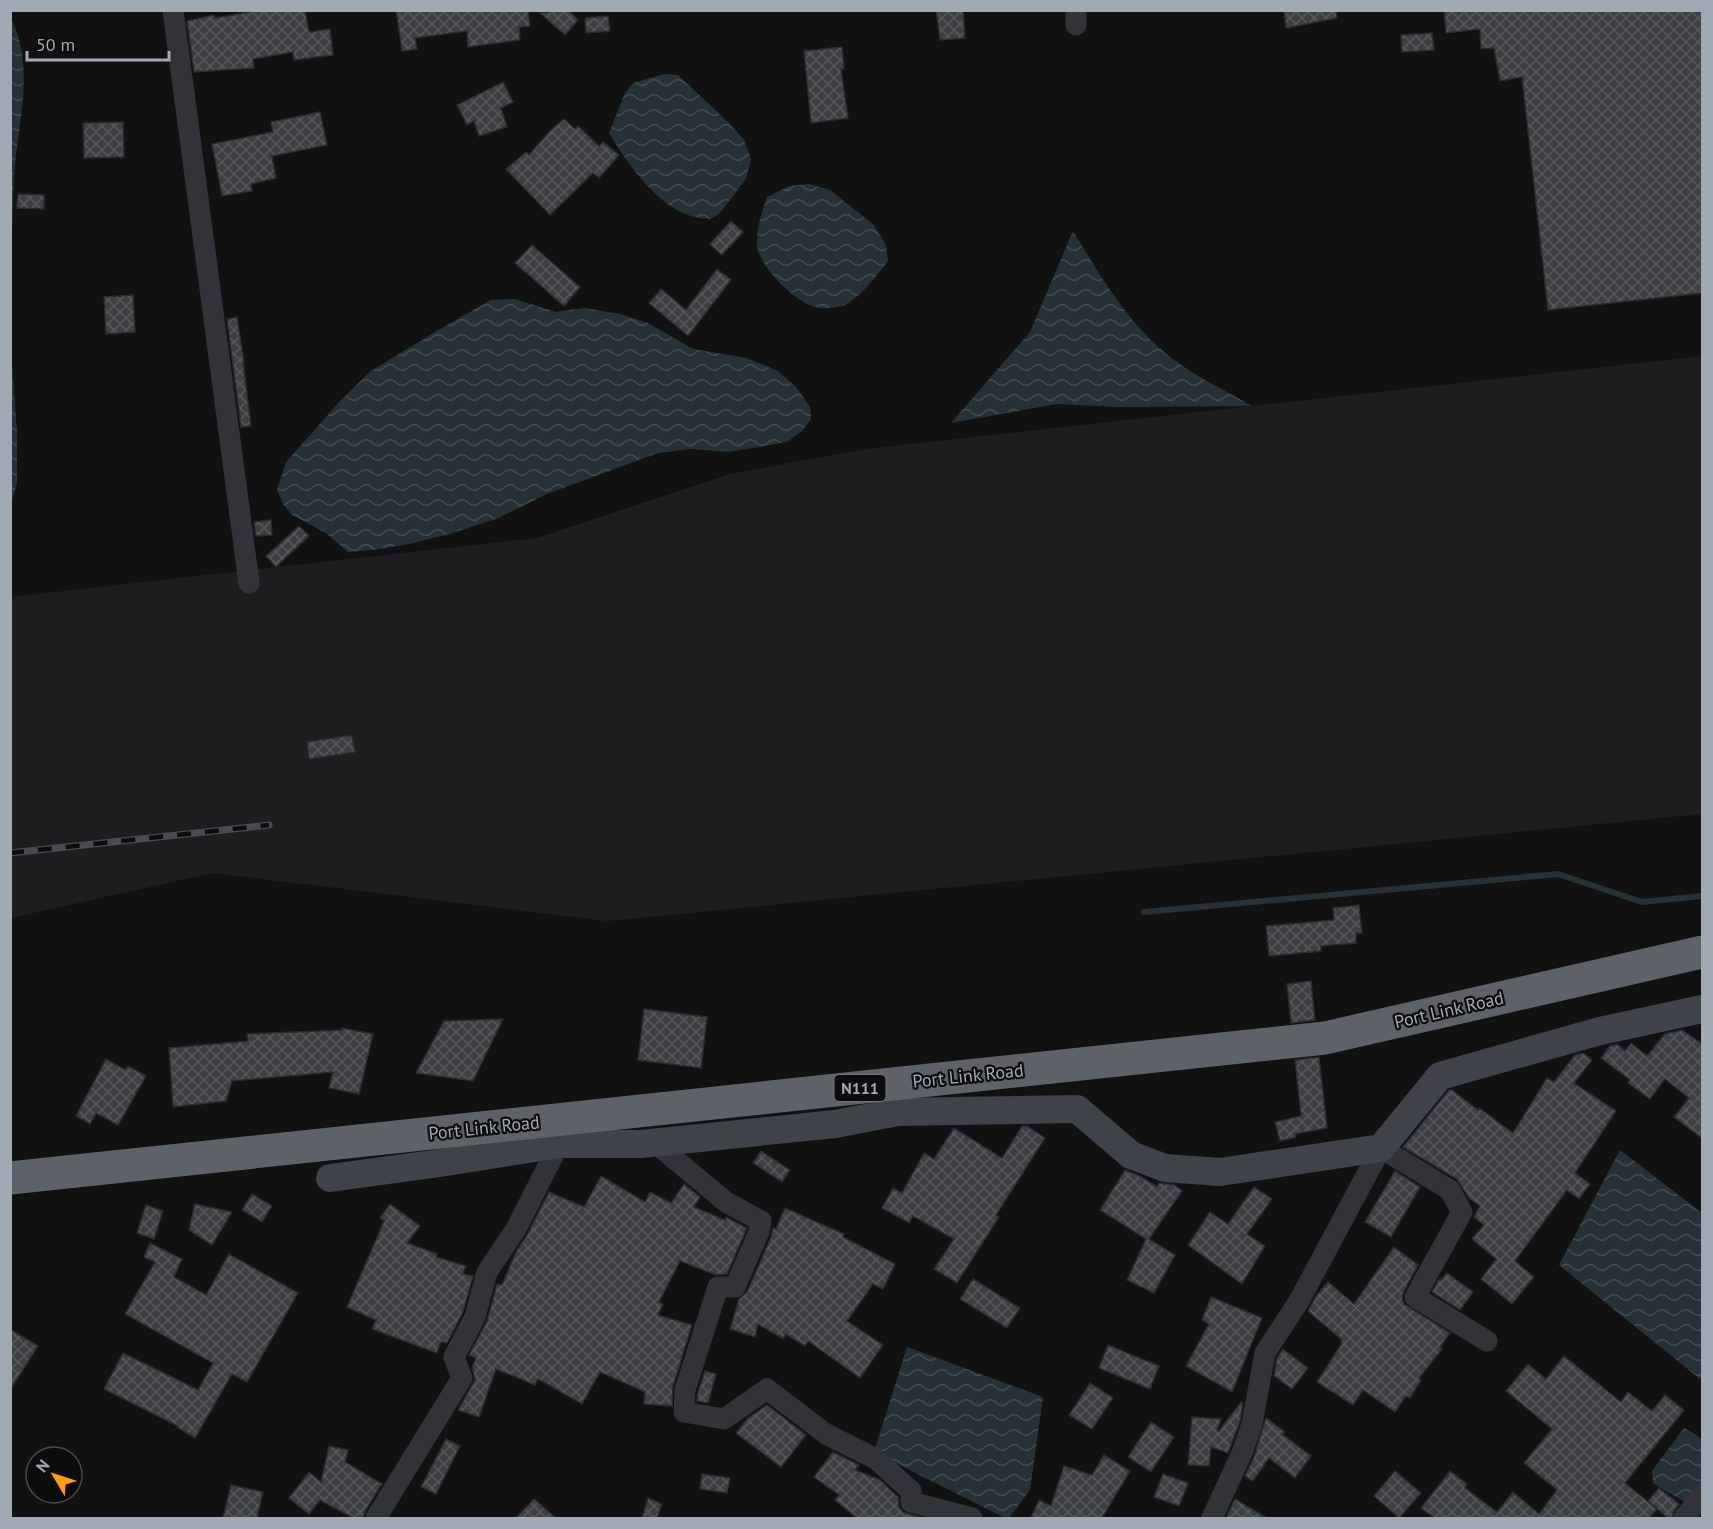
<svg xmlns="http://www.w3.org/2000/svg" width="1713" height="1529" font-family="'PT Sans',sans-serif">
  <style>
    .built { fill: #1d1d1f }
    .water { fill: url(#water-waves) }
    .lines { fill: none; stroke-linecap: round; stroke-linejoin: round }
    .stream { stroke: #263137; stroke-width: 6 }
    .building { fill: url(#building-cross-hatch); stroke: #2a2b2f; stroke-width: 1.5 }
    .street { stroke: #313338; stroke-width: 21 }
    .secondary { stroke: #3f4248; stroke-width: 28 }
    .highway { stroke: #5d6269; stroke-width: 33 }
    .rail-casing { stroke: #484b51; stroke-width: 7 }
    .rail { stroke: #0c0c0d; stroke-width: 4.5; stroke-dasharray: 14; stroke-linecap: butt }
    .labels { text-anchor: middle; stroke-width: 4.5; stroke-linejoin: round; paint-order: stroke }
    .shield { fill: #0c0c0d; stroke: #747a83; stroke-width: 1.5 }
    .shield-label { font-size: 16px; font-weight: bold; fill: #a1a9b5 }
    .street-label { font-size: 18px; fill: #a1a9b5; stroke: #0c0c0d }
  </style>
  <defs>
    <pattern id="water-waves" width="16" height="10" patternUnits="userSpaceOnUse" patternTransform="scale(1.5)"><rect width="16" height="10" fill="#263137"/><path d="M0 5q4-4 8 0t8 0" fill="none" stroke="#424c52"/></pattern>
    <pattern id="building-cross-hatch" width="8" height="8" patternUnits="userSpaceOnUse" patternTransform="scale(1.5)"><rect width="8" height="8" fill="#3d3f43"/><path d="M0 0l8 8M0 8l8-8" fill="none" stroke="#56585c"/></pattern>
  </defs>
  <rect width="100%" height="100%" fill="#111112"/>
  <polygon class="built" points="1702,356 1702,814 607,921 213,873 11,918 10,597 537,538 730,474 865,449"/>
  <g class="water">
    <path d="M11,19C36,68 17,125 14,177C12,222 11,266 11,311Z"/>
    <path d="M664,74L678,75L728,122L744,140L751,159L746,179L720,213L710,219C704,218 697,218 691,216C657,206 626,162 609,133L625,93L633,83Z"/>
    <path d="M809,184L830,190L874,225L886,245L888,261C878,274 859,300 842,306C837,307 825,309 820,308C797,305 760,268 757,246C756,229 762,212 767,197L789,186Z"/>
    <path d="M1073,231C1102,279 1133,332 1180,364C1202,380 1228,392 1252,406L1119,407L1057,404L951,423L1030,332Z"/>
    <polygon points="515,299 556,312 584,308 620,314 648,323 693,349 747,358 778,371 797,388 810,407 811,419 802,431 787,442 729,452 691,449 658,453 547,494 496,519 446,535 409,544 373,550 348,552 326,533 292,515 283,504 277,490 286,462 341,400 371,371 435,332 491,300"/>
    <polygon points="11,352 17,432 17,483 11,504"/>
    <polygon points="1620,1150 1702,1213 1702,1376 1700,1379 1559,1265"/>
    <polygon points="907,1347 1043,1397 1030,1490 1009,1518 1005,1518 874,1452"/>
    <polygon points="1684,1428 1702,1439 1702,1487 1688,1504 1653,1483 1652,1471"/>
  </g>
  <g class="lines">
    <polyline class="stream" points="1144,912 1558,874 1642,902 1702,896"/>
  </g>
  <g class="building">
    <polygon points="262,10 305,10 309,32 330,29 333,55 294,60 293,52 253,59 254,68 194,72 187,21 214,15 215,18"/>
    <polygon points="396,10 528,10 530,26 519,27 520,40 468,47 467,31 415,38 417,49 402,51"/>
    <polygon points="564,10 568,10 578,20 565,35 540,13"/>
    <polygon points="936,10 963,10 965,38 940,40"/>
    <polygon points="1284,10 1336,10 1337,18 1286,28"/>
    <polygon points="1444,10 1458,10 1459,12 1479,10 1702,10 1702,293 1548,310 1522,77 1500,81 1494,48 1481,49 1480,29 1446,33"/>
    <polygon points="608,16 610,31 586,33 585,18"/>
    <polygon points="1432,33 1434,50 1402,52 1401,35"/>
    <polygon points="842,47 844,69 841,69 848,118 811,123 804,51"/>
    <polygon points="503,82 513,102 501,108 507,127 479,136 474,121 467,125 457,105"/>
    <polygon points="320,112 327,145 272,156 276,178 251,184 252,191 222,196 212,144 273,132 271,122"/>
    <polygon points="564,119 575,129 578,126 599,146 603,142 619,155 599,178 593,173 550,215 506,169 526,152 529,155 550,131"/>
    <polygon points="123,122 124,157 84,158 83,123"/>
    <polygon points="18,194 44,195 44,209 17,208"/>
    <polygon points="731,221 743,232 722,255 710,244"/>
    <polygon points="532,245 580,287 564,306 515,263"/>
    <polygon points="717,269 731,280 688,336 649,303 661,289 686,310"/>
    <polygon points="133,295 135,332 106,334 104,297"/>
    <polygon points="237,317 244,362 243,362 251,426 241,427 227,319"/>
    <polygon points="271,520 272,535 256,536 254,522"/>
    <polygon points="299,526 309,536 276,567 266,556"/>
    <polygon points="352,735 355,752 309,759 307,742"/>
    <polygon points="1359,905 1362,933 1356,933 1356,943 1321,946 1321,951 1269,956 1266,926 1334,920 1333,908"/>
    <polygon points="1311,981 1315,1020 1291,1023 1287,984"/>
    <polygon points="644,1009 707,1017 701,1068 638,1060"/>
    <polygon points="503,1019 473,1081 416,1073 444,1021"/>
    <polygon points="342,1028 373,1034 359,1094 329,1088 333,1072 232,1081 226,1101 173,1107 169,1048 248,1041 247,1034 342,1030"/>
    <polygon points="1682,1030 1702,1044 1702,1138 1674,1117 1689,1098 1665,1079 1650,1099 1628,1083 1630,1080 1601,1058 1610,1046 1617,1044 1625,1051 1631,1043 1647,1056 1665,1034"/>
    <polygon points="1583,1053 1592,1060 1574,1083 1616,1111 1575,1173 1590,1184 1579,1199 1567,1190 1515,1261 1534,1277 1512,1304 1481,1279 1496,1259 1472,1239 1484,1225 1474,1217 1480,1206 1469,1198 1457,1179 1403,1147 1449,1090 1452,1090 1478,1110 1479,1108 1513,1133 1547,1078 1554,1082 1575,1055"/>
    <polygon points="1319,1057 1327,1128 1295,1134 1296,1137 1280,1141 1275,1122 1301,1116 1295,1060"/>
    <polygon points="106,1059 125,1070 128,1066 146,1076 118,1125 96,1113 90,1124 76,1116"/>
    <polygon points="1022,1126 1027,1126 1045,1138 996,1215 999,1217 957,1283 934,1269 954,1239 913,1216 909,1223 882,1208 893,1188 902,1193 924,1153 934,1159 954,1128 1002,1158"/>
    <polygon points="761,1151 790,1170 782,1182 753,1163"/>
    <polygon points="1125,1170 1138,1175 1157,1187 1159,1183 1174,1185 1182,1191 1149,1239 1175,1255 1154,1293 1127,1280 1146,1239 1100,1210"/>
    <polygon points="1395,1171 1420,1187 1391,1237 1365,1222"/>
    <polygon points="601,1176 645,1202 650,1192 671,1203 684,1184 700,1197 694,1207 725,1220 726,1217 747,1228 727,1274 716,1275 680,1261 659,1302 663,1304 658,1315 692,1325 673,1386 672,1406 644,1404 645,1392 600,1372 582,1404 538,1379 535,1385 496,1369 479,1417 458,1410 475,1380 472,1368 476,1358 469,1355 487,1321 497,1284 502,1285 517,1250 527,1235 549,1192 584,1207"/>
    <polygon points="1254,1187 1272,1199 1247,1234 1265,1246 1242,1284 1188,1245 1210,1212 1228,1224"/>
    <polygon points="252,1194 272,1206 262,1222 242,1210"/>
    <polygon points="195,1204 232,1212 212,1245 189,1230"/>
    <polygon points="390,1204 420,1226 407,1243 437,1254 436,1257 466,1266 463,1274 473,1276 463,1312 447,1343 441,1342 437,1353 372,1329 376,1320 347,1307 384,1221 380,1218"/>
    <polygon points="146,1205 163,1211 154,1239 137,1233"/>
    <polygon points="785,1208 844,1234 843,1237 895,1264 883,1289 873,1284 847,1321 883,1345 860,1378 808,1341 805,1346 786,1334 783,1339 758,1324 755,1337 730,1329 739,1299 747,1292 771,1237 773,1228 776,1229"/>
    <polygon points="150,1243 182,1259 174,1277 206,1295 229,1254 298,1293 247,1382 232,1374 195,1438 177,1427 178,1426 104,1389 123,1353 198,1390 213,1363 125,1314 155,1262 144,1257"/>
    <polygon points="1394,1247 1418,1265 1404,1291 1402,1298 1404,1304 1450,1333 1440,1347 1442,1349 1419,1378 1421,1380 1410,1398 1406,1396 1395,1412 1363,1390 1353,1405 1317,1382 1342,1343 1341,1342 1342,1340 1308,1311 1316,1296 1328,1282 1354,1304"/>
    <polygon points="1447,1273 1473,1292 1460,1310 1432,1292 1439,1279 1441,1280"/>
    <polygon points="973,1279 1020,1308 1007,1328 960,1299"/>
    <polygon points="1211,1297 1262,1318 1232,1392 1186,1366 1209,1324 1202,1320"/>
    <polygon points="10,1329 38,1346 10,1390"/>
    <polygon points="1108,1345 1159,1366 1150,1389 1099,1368"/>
    <polygon points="1283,1349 1308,1368 1292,1389 1274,1376 1277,1358"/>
    <polygon points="1564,1356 1621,1402 1628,1392 1652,1411 1665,1395 1684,1410 1625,1483 1657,1509 1649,1518 1435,1518 1421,1508 1450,1471 1467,1484 1465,1488 1497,1512 1513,1492 1539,1514 1557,1490 1524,1463 1552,1429 1506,1391 1528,1364 1546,1379"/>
    <polygon points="705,1371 716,1374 708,1403 697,1401 698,1392"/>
    <polygon points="1090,1383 1113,1398 1092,1429 1069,1415"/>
    <polygon points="1241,1402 1243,1403 1240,1421 1228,1453 1211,1447 1209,1466 1188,1465 1192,1417 1221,1419 1217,1430 1219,1431"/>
    <polygon points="767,1405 806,1435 781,1467 736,1433 748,1418"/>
    <polygon points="1266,1418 1285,1432 1282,1434 1311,1456 1295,1478 1269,1458 1253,1481 1245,1476 1254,1457"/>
    <polygon points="1151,1422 1174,1437 1151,1472 1128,1457"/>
    <polygon points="446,1439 460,1446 436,1494 421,1487"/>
    <polygon points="329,1446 348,1450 345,1462 382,1484 365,1511 363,1518 353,1518 320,1500 309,1514 289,1498 309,1472 321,1482"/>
    <polygon points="833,1452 859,1465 855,1470 880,1480 898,1497 899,1507 903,1512 923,1518 857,1518 835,1500 839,1495 814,1477"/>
    <polygon points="1104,1455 1130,1471 1102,1518 1031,1518 1039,1500 1051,1506 1064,1466 1092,1475"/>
    <polygon points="1395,1471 1421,1493 1399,1518 1374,1496"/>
    <polygon points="702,1474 730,1478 727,1493 700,1489"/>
    <polygon points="1163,1474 1188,1483 1179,1506 1154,1497"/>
    <polygon points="231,1485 263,1492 257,1518 223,1518"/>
    <polygon points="1659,1488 1679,1504 1674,1511 1672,1518 1668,1518 1648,1501"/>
    <polygon points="648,1498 662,1504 657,1518 642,1518"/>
    <polygon points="534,1499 556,1518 516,1518"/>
    <polygon points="1235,1499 1267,1518 1226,1518"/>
  </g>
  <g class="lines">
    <g class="street">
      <polyline points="173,10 249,583"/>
      <polyline points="1076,10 1076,25"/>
      <polyline points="654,1142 726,1202 761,1221 759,1232 735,1287 718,1287 685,1390 684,1412 724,1419 767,1389 826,1434 876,1459 911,1491 911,1502 972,1518"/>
      <polyline points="376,1518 462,1378 454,1357 475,1317 487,1272 516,1229 559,1144"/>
      <polyline points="1212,1518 1242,1453 1252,1424 1265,1353 1299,1301 1381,1148 1450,1190 1462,1212 1415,1297 1487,1341"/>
      <polyline points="1684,1518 1702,1495"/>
    </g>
    <polyline class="secondary" points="330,1178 433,1164 559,1144 641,1144 835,1124 898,1112 1077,1109 1131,1155 1165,1168 1220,1172 1381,1148 1440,1076 1600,1031 1702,1009"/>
    <polyline class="highway" points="10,1178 1325,1038 1702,952"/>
    <g class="rail-casing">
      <polyline id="rail" points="10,853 269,825"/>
    </g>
    <use href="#rail" class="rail"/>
  </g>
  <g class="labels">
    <rect class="shield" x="834.5" y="1075" width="51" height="26" rx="4.5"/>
    <g class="shield-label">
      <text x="860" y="1094">N111</text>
    </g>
    <g class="street-label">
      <text transform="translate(1449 1010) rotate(-13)" y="6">Port Link Road</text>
      <text transform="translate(968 1076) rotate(-6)" y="6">Port Link Road</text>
      <text transform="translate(484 1128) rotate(-6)" y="6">Port Link Road</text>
    </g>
  </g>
  <rect width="1713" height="1529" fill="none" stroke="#a1a9b5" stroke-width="24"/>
  <g transform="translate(54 1475) rotate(309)"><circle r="28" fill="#0c0c0d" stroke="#484b50" stroke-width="1.5"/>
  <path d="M0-4.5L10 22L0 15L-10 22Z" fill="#ff9a1c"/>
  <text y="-9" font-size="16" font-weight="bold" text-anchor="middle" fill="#a1a9b5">N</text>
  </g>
  <path d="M27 51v9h142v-9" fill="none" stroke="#a1a9b5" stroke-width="3"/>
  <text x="36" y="51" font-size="18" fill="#a1a9b5" stroke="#0c0c0d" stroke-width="4.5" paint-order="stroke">50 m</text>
</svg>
